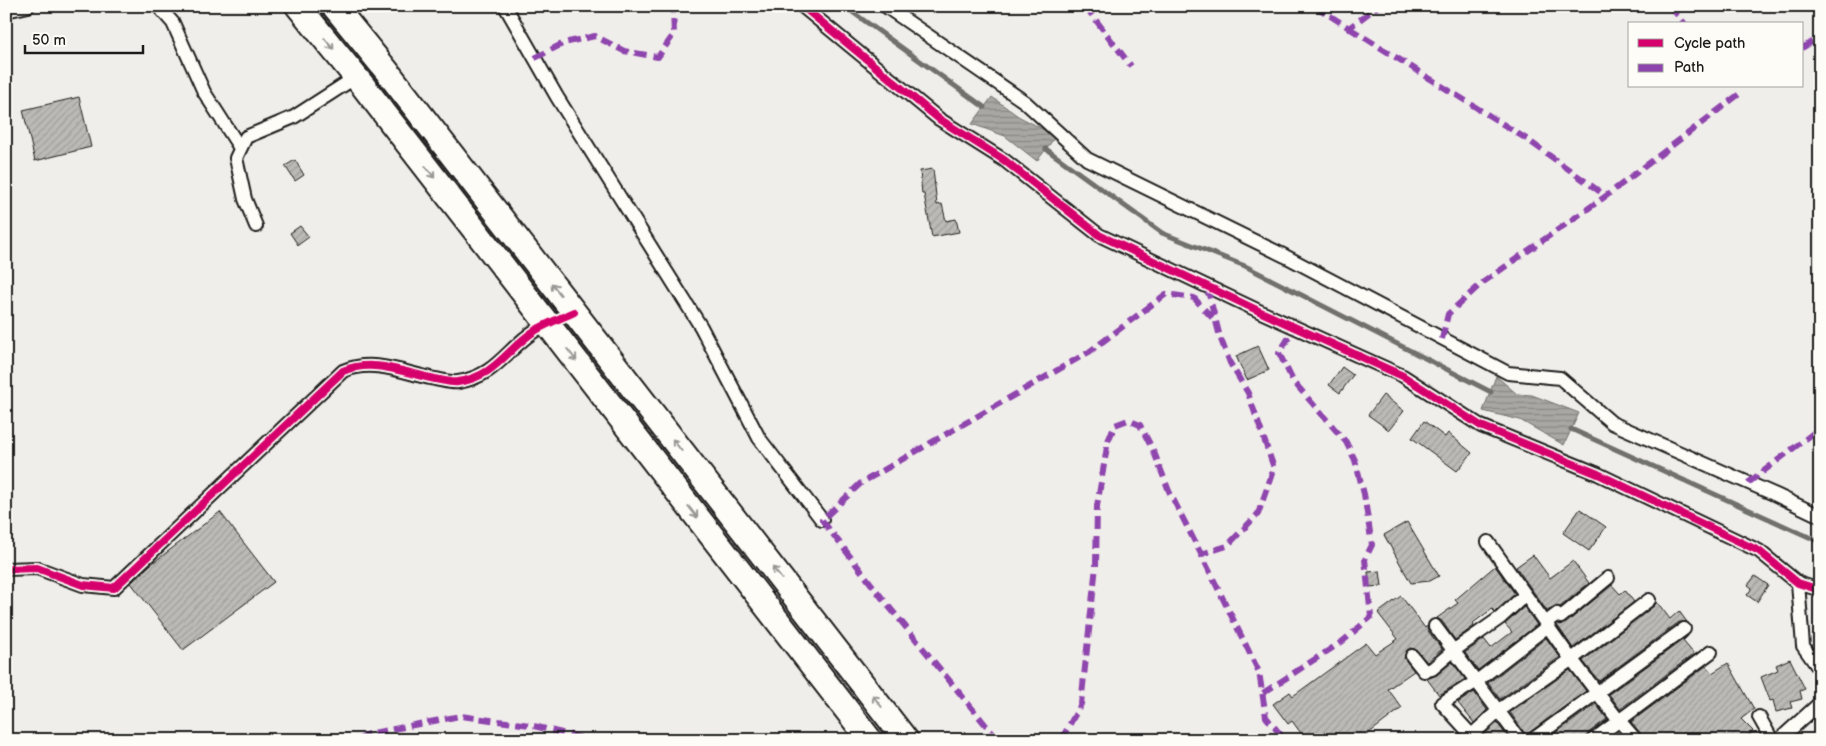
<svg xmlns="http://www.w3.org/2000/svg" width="1826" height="746" font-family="'Balsamiq Sans',sans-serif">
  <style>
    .water { fill: url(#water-rules); stroke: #706f6d }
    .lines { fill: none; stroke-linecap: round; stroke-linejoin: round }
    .stream { stroke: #706f6d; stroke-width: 5 }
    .building { fill: url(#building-hatch); stroke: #1c1c1c }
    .street-casing { stroke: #1c1c1c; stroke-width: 16 }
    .highway-casing { stroke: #1c1c1c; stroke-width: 28 }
    .street { stroke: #fdfcf7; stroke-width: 12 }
    .highway { stroke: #fdfcf7; stroke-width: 24 }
    .quiet { stroke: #8e44ad; stroke-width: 6; stroke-dasharray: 12 6; stroke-linecap: butt }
    .cycleway-casing { stroke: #fdfcf7; stroke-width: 11 }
    .cycleway { stroke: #d6006c; stroke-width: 8 }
    .oneway { stroke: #989794 }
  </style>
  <defs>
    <pattern id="water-rules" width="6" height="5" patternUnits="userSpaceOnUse" patternTransform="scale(1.25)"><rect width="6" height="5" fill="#a8a7a3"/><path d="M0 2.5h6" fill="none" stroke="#888784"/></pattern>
    <pattern id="building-hatch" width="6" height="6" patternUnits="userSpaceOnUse" patternTransform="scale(1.25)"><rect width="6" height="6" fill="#bbbab6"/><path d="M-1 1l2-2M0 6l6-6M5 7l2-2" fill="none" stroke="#a09f9c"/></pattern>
  </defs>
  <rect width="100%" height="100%" fill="#f0eeea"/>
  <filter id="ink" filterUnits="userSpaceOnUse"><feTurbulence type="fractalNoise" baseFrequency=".02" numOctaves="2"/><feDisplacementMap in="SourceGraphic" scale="10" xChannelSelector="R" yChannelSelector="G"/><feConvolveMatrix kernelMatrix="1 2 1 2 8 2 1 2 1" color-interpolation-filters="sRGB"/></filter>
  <g filter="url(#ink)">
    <g class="water">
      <polygon points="992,97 1018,116 1056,136 1037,161 1005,136 972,124"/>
      <polygon points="1496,376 1517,394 1532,395 1579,413 1564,445 1520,420 1483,411"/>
    </g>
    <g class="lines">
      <g class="stream">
        <polyline points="844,6 984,107"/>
        <polyline points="1046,149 1162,233 1245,266 1491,392"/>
        <polyline points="1571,429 1820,542"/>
      </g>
    </g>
    <g class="building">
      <polygon points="79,97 91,147 35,161 23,110"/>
      <polygon points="295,160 304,175 295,181 285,166"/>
      <polygon points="933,169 937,205 942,204 946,221 956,219 959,232 932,237 924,194 922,194 920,171"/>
      <polygon points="300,226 309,237 298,245 290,233"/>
      <polygon points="1258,346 1269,370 1247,380 1236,356"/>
      <polygon points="1342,367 1353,375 1340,393 1329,385"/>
      <polygon points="1383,395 1404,411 1389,430 1368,415"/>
      <polygon points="1424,421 1445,437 1448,433 1472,453 1457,471 1412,438"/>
      <polygon points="1580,509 1606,527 1589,551 1563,533"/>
      <polygon points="220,512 274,582 183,650 131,583 150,565"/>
      <polygon points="1407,522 1439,576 1430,581 1411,583 1384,535"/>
      <polygon points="1533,555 1550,578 1573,561 1589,583 1560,607 1556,606 1547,611 1516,567"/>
      <polygon points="1495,566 1515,594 1495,612 1492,609 1473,623 1474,626 1455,640 1442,621 1437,618 1458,603 1455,600"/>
      <polygon points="1380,571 1382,586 1369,587 1368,572"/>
      <polygon points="1755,576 1768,585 1757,602 1747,595 1752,588 1748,585"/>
      <polygon points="1612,585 1620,594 1625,590 1634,602 1573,648 1557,625 1566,623"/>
      <polygon points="1401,596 1425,628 1427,626 1428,631 1442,649 1427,662 1415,649 1410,648 1407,650 1404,658 1414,671 1388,689 1402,708 1360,740 1306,740 1292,721 1288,724 1273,704 1290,692 1293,696 1366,643 1375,654 1398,639 1378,613"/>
      <polygon points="1657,602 1670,619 1679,611 1687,622 1679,622 1599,681 1583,661 1654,606"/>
      <polygon points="1524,607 1537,625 1478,670 1465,653 1484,639 1491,648 1512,632 1505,624"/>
      <polygon points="1688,636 1683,641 1694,654 1620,709 1609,694"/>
      <polygon points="1546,638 1560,657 1500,699 1488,683"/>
      <polygon points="1790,659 1805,689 1800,691 1802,699 1790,702 1792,708 1776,712 1773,700 1770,701 1761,677 1778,670 1776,665"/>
      <polygon points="1452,662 1465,679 1439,695 1427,679 1437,675"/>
      <polygon points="1728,663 1754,709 1741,719 1753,731 1745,740 1644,740 1642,735 1631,722 1706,666 1712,673"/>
      <polygon points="1570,670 1586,691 1526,735 1510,712"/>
      <polygon points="1474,692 1487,710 1474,723 1458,703"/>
      <polygon points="1596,704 1607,719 1588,733 1585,740 1546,740"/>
      <polygon points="1497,723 1510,740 1487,740 1484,735"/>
    </g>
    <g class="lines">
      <g class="street-casing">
        <g id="street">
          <polyline points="158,6 173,23 204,92 240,148"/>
          <polyline points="505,6 557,97 701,327 759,438 822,520"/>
          <polyline points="802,6 939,119 1004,160 1099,235 1261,312 1403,376 1481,426 1598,474 1759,551 1798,583 1820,590"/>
          <polyline points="885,6 1025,102 1087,159 1285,256 1508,373 1560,378 1612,423 1776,495 1820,516"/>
          <polyline points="6,11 28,6"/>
          <polyline points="256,226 245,199 236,158 246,137 294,117 356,77"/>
          <polyline points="1488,542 1566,652 1616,717 1636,740"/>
          <path d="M6,569L37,568L83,585L114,588L343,371C374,358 404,373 435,379C442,380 451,383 458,382C497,376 506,349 536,330C548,323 561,318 574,312"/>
          <polyline points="1798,583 1803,646 1820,670"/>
          <polyline points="1435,626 1520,740"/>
          <polyline points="1412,656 1424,671 1432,669 1453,651 1500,618 1525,595"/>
          <polyline points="1759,717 1772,740"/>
          <polyline points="1472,735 1499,710 1572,659 1649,600"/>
          <polyline points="1476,740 1442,703 1477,681 1548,626 1548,621 1557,614 1561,617 1608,578"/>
          <polyline points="1532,740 1684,629"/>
          <polyline points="1593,740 1711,652"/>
          <polyline points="1779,740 1820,703"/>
        </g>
      </g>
      <g class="highway-casing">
        <g id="highway">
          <polyline points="298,6 364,87 870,740"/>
          <polyline points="334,6 386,70 906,740"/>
        </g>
      </g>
      <use href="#street" class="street"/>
      <use href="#highway" class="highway"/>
      <g class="quiet">
        <polyline points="1085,6 1131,66"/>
        <polyline points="1315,6 1349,28 1378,6"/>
        <polyline points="1670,6 1685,24"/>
        <polyline points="1349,28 1525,138 1606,196"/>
        <polyline points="1802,48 1820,37"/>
        <polyline points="535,58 564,43 595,36 624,51 658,57 674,34 673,10 671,6"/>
        <polyline points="1207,287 1220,337 1230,363 1248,393 1274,468 1258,514 1227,546 1201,554 1259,672 1266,717 1285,740"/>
        <polyline points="1442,339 1448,314 1482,283 1606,196 1742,92"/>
        <polyline points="1748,483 1820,428"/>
        <polyline points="1263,693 1343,641 1371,617 1365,559 1372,545 1364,494 1355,460 1346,442 1293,381 1279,353 1295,328"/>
        <polyline points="358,740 368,734 460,716 530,725 590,740"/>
        <polyline points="998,740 886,603 822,520 861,483 1089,352 1166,294 1194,298 1216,322"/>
        <polyline points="1061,740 1081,704 1096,566 1097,506 1108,441 1115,425 1128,420 1140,425 1154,452 1169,491 1201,554"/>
      </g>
      <g class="cycleway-casing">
        <g id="cycleway">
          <polyline points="802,6 939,119 1004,160 1099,235 1261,312 1403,376 1481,426 1598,474 1759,551 1798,583 1820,590"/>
          <path d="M6,569L37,568L83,585L114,588L343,371C374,358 404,373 435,379C442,380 451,383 458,382C497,376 506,349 536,330C548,323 561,318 574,312"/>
        </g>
      </g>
      <use href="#cycleway" class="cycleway"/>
    </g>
    <defs><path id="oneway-shaft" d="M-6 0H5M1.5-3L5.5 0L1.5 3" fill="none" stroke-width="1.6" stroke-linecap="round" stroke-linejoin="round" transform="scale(1.25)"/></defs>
    <g class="oneway">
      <use href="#oneway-shaft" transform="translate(329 44) rotate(51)"/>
      <use href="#oneway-shaft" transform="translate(430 172) rotate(52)"/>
      <use href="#oneway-shaft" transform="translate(556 289) rotate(-128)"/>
      <use href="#oneway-shaft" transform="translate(572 355) rotate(52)"/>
      <use href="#oneway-shaft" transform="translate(677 445) rotate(-128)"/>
      <use href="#oneway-shaft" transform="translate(693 512) rotate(52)"/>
      <use href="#oneway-shaft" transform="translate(777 573) rotate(-128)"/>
      <use href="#oneway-shaft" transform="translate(877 701) rotate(-128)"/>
    </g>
  </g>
  <rect width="1826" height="746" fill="none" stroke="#fdfcf7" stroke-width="25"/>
  <rect x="12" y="12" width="1801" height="721" fill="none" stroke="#1c1c1c" stroke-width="2" filter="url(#ink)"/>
  <rect x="1628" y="22" width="175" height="65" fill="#fdfcf7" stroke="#a3a29f"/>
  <rect x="1638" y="39" width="25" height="8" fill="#d6006c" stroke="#a3a29f"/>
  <text x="1674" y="48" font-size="15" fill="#1c1c1c">Cycle path</text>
  <rect x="1638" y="64" width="25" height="8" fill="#8e44ad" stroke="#a3a29f"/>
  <text x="1674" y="72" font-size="15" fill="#1c1c1c">Path</text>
  <path d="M25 45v8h118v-8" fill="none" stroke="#1c1c1c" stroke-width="2.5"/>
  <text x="32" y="45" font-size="15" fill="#1c1c1c" stroke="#fdfcf7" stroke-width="4" paint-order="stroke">50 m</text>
</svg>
